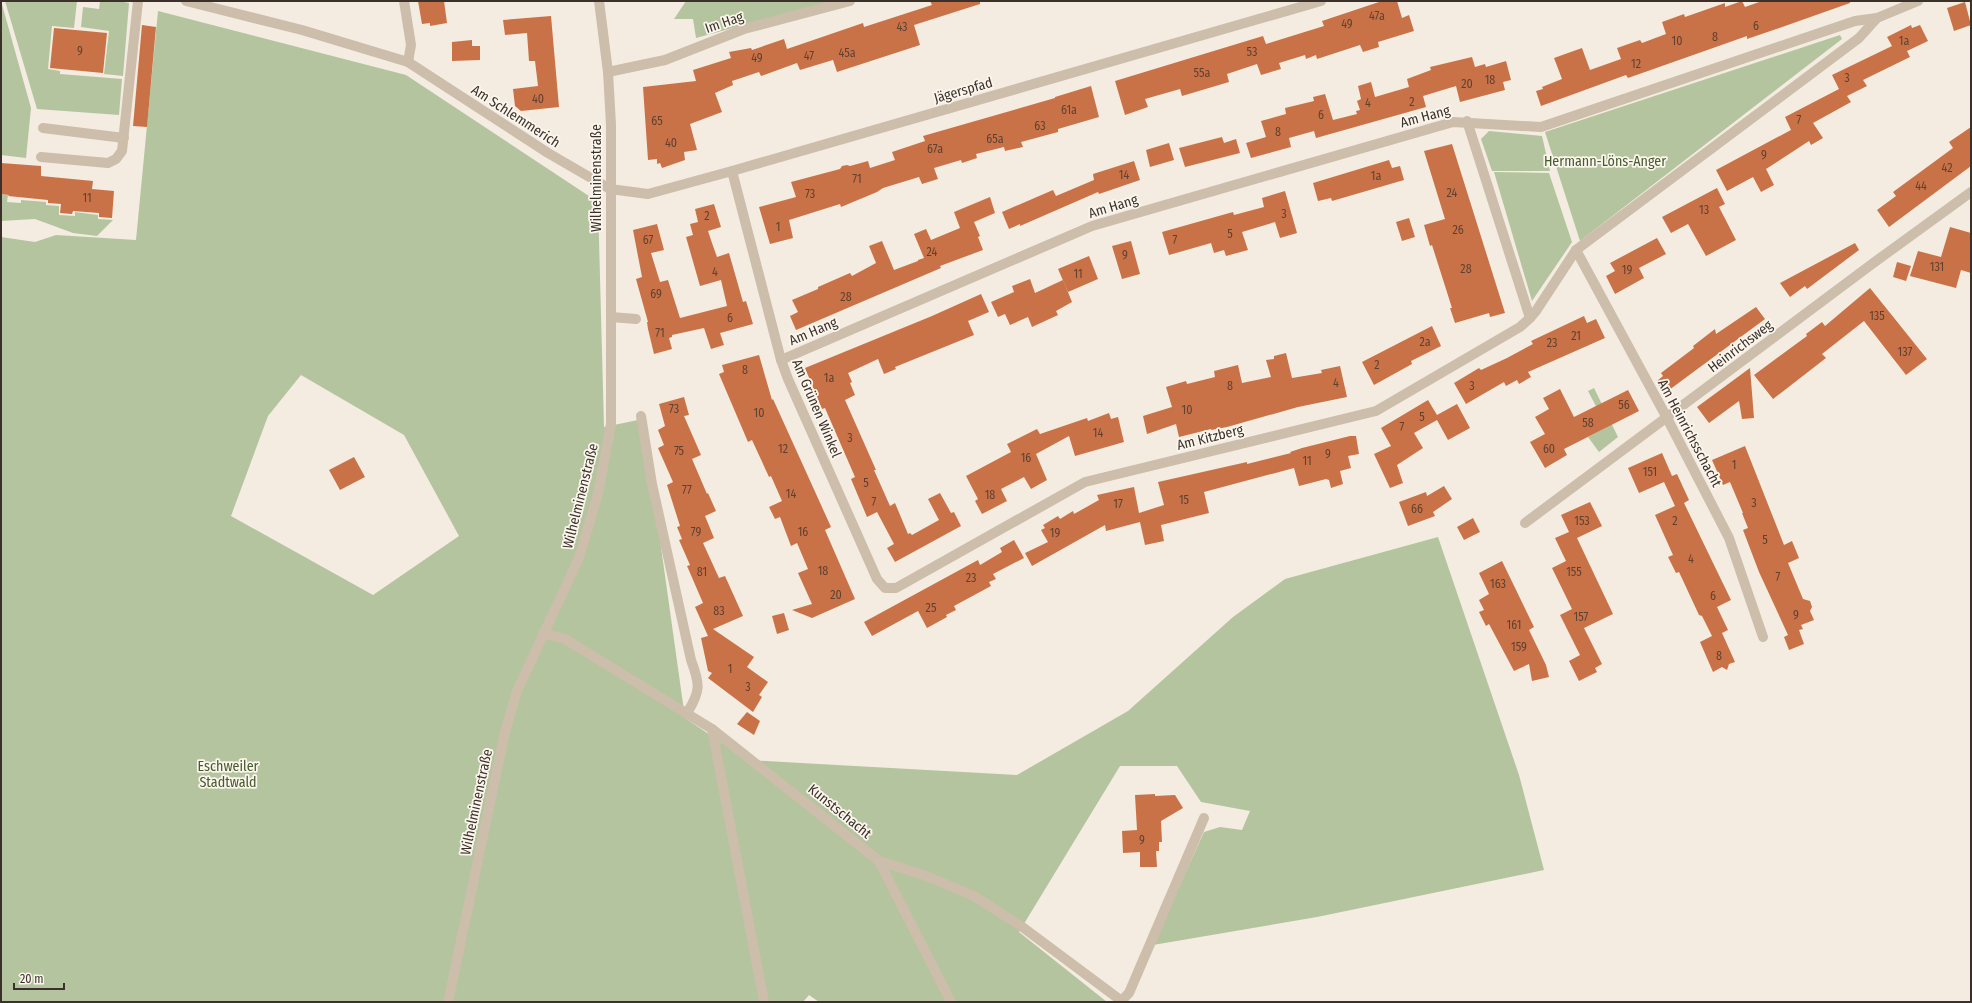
<svg xmlns="http://www.w3.org/2000/svg" width="1972" height="1003" font-family="'Fira Sans Condensed',sans-serif">
  <style>
    .green { fill: #b4c49f; fill-rule: evenodd }
    .building { fill: #ca7247 }
    .lines { fill: none; stroke-linecap: round; stroke-linejoin: round }
    .minor { stroke: #cdbdab; stroke-width: 10 }
    .labels { text-anchor: middle; stroke-width: 3.5; stroke-linejoin: round; paint-order: stroke }
    .number-label { font-size: 12px; fill: #5f4131 }
    .street-label { font-size: 14px; fill: #3b312a; stroke: #fbf6ed }
    .park-label { font-size: 14px; fill: #465a2d; stroke: #fbf6ed }
  </style>
  <rect width="100%" height="100%" fill="#f4ece0"/>
  <g class="green">
    <polygon points="1,1 31,108 26,158 1,155"/>
    <polygon points="5,1 77,1 74,28 52,26 48,69 60,71 60,74 122,79 119,115 37,109"/>
    <polygon points="100,1 119,1 129,3 123,76 104,74 109,31 81,27 83,7 99,9"/>
    <polygon points="686,1 832,1 696,38 693,19 674,19"/>
    <path d="M158,11L406,75L598,202L604,427L643,419L685,718L747,760L1017,775L1128,711L1233,617L1285,579L1438,537L1519,775L1544,870L1317,917L1153,945L1204,832L1220,827L1242,830L1250,811L1201,802L1177,766H1120L1019,932L1107,1002H819L809,995L803,1002H1V237L35,242L56,235L136,240ZM301,375L404,435L459,536L373,595L231,516L268,416Z"/>
    <polygon points="1840,35 1842,39 1580,241 1545,132"/>
    <polygon points="1489,131 1542,136 1550,171 1492,171 1481,139"/>
    <polygon points="1494,172 1549,173 1572,242 1532,301"/>
    <polygon points="1,194 8,195 7,202 21,203 21,200 46,202 46,205 59,206 59,215 75,216 75,212 98,215 98,219 113,220 97,236 73,233 35,219 1,221"/>
    <polygon points="1594,388 1618,437 1599,452 1588,437 1607,427 1588,391"/>
  </g>
  <g class="building">
    <polygon points="418,1 444,1 447,23 430,26 430,23 422,24"/>
    <polygon points="930,1 980,1 980,4 914,25 920,45 837,72 833,60 800,70 797,63 761,76 759,72 732,81 733,85 715,93 722,112 690,124 697,150 684,152 685,160 662,168 660,163 657,164 657,159 648,160 643,87 696,81 693,70 731,58 729,52 751,48 752,50 784,39 787,49 863,23 864,27 932,5"/>
    <polygon points="1382,1 1397,1 1402,18 1409,15 1414,31 1378,42 1379,47 1363,52 1360,45 1317,59 1316,55 1306,59 1305,55 1279,63 1281,69 1261,75 1257,64 1227,74 1229,82 1182,96 1180,89 1145,99 1148,107 1125,115 1115,81 1263,36 1266,44 1324,26 1322,21"/>
    <polygon points="1742,1 1745,7 1762,1 1850,1 1850,3 1785,26 1747,39 1747,36 1628,78 1626,75 1541,106 1536,91 1543,89 1542,87 1562,79 1554,58 1582,48 1590,70 1621,59 1617,48 1640,40 1642,43 1666,34 1662,22 1684,14 1685,17 1725,3 1725,7"/>
    <polygon points="1965,2 1971,25 1954,31 1947,8"/>
    <polygon points="551,16 559,107 521,111 515,106 513,89 538,86 535,61 529,61 527,33 505,35 503,20"/>
    <polygon points="142,25 156,27 147,127 133,126"/>
    <polygon points="1911,25 1912,28 1920,25 1928,41 1907,51 1910,57 1863,80 1867,86 1847,96 1851,102 1813,123 1823,138 1811,145 1809,141 1766,169 1774,185 1761,192 1753,177 1727,191 1716,170 1791,130 1785,117 1839,89 1832,75 1892,46 1887,37"/>
    <polygon points="54,28 107,33 103,73 50,68"/>
    <polygon points="472,40 472,46 480,46 480,60 452,61 452,42"/>
    <polygon points="1472,57 1475,67 1485,64 1486,67 1506,61 1511,80 1503,82 1505,90 1460,102 1456,86 1423,96 1426,107 1316,138 1314,131 1289,138 1291,147 1251,158 1246,143 1266,137 1261,121 1286,114 1285,108 1314,101 1313,97 1325,94 1333,120 1357,114 1356,111 1360,110 1357,101 1361,99 1358,86 1371,82 1375,97 1409,87 1407,79 1431,70 1430,67"/>
    <polygon points="1091,86 1099,117 1058,129 1058,132 1021,142 1023,147 1005,151 1004,147 976,154 977,158 962,163 961,160 934,168 938,179 922,184 919,177 883,188 877,192 841,207 840,204 789,220 793,238 770,244 759,207 796,197 791,182 840,169 842,166 847,165 850,166 868,161 870,168 895,160 892,152 925,141 923,136 1055,98 1055,97"/>
    <polygon points="1971,127 1971,166 1889,227 1877,210 1896,196 1893,192 1953,148 1949,142"/>
    <polygon points="1222,137 1224,143 1236,139 1240,153 1185,167 1179,148"/>
    <polygon points="1169,143 1174,160 1150,167 1146,150"/>
    <polygon points="1452,144 1505,313 1490,317 1489,313 1455,323 1450,308 1452,308 1432,245 1430,246 1424,225 1445,219 1424,151"/>
    <polygon points="1389,160 1392,168 1400,166 1404,180 1332,201 1331,198 1318,201 1313,183"/>
    <polygon points="1134,161 1140,180 1099,194 1098,192 1020,226 1020,224 1009,229 1002,212 1053,190 1056,196 1094,180 1093,174"/>
    <polygon points="1,163 41,166 41,176 93,181 92,189 114,191 112,218 99,217 99,213 73,211 72,214 60,213 61,204 48,203 48,200 8,196 9,195 1,194"/>
    <polygon points="1717,188 1725,204 1719,207 1736,240 1706,256 1688,224 1671,233 1662,217"/>
    <polygon points="1285,191 1297,233 1280,238 1275,222 1242,232 1248,250 1226,256 1224,250 1214,253 1211,243 1169,255 1162,232 1233,212 1234,215 1264,207 1262,198"/>
    <polygon points="990,197 995,213 974,222 980,236 978,237 983,250 940,266 941,268 796,330 790,316 798,312 792,300 818,289 818,287 850,273 852,276 876,263 869,246 882,241 894,270 918,261 918,260 924,258 914,234 926,229 931,240 960,228 954,212"/>
    <polygon points="714,204 721,227 708,231 712,243 717,257 729,253 743,302 746,301 753,324 720,333 724,345 711,349 704,328 672,335 672,337 669,338 672,349 654,354 648,329 647,322 648,322 636,279 642,277 633,230 657,224 664,250 651,253 660,282 668,280 680,318 727,306 721,280 700,286 686,237 693,235 690,224 698,222 695,209"/>
    <polygon points="1409,218 1415,237 1402,241 1396,222"/>
    <polygon points="1950,227 1971,233 1971,273 1961,270 1956,288 1910,276 1918,251 1941,257"/>
    <polygon points="1657,238 1666,254 1639,268 1644,278 1615,294 1606,276 1615,271 1610,263"/>
    <polygon points="1131,241 1140,274 1122,279 1112,246"/>
    <polygon points="1855,243 1859,250 1807,289 1805,286 1790,297 1780,283"/>
    <polygon points="1089,256 1098,279 1068,292 1058,269"/>
    <polygon points="1897,262 1911,266 1906,281 1893,277"/>
    <polygon points="1030,279 1035,293 1063,280 1072,302 1056,311 1058,315 1032,327 1028,317 1010,325 1005,314 998,317 991,302 1014,292 1012,286"/>
    <polygon points="1870,288 1927,359 1906,375 1864,321 1822,354 1826,358 1773,399 1754,375 1807,336 1806,334 1822,322 1825,326"/>
    <polygon points="981,294 989,312 968,321 974,335 895,367 896,369 884,374 878,359 848,373 852,382 850,383 855,395 845,400 876,470 874,470 890,506 895,503 908,534 910,533 912,535 939,520 928,499 940,493 951,513 954,512 961,526 895,562 887,548 894,544 877,512 867,517 851,479 855,477 825,408 822,409 805,368 932,316"/>
    <polygon points="1756,307 1765,319 1665,393 1656,382 1663,376 1661,373 1694,348 1693,346 1715,329 1716,334"/>
    <polygon points="1584,316 1587,323 1596,319 1605,338 1528,372 1531,377 1519,384 1517,380 1506,386 1504,382 1466,404 1454,383 1479,368 1481,370 1507,358 1533,344 1531,341"/>
    <polygon points="1432,326 1441,346 1411,361 1412,364 1374,385 1362,362"/>
    <polygon points="1286,353 1292,378 1322,373 1321,370 1340,366 1347,397 1298,407 1227,427 1211,430 1211,429 1179,437 1176,424 1147,434 1143,416 1172,407 1166,387 1186,381 1187,384 1215,377 1214,371 1238,365 1242,383 1271,377 1266,360 1274,359 1274,356"/>
    <polygon points="759,355 772,400 773,399 831,527 825,530 855,599 812,618 792,610 812,604 798,573 808,569 797,543 791,546 780,517 775,519 769,507 782,501 771,476 769,477 752,440 748,442 719,374 724,372 722,365"/>
    <polygon points="1750,368 1754,418 1742,419 1739,401 1709,423 1697,407"/>
    <polygon points="1560,389 1574,417 1628,390 1639,411 1564,449 1567,455 1545,468 1530,442 1545,434 1535,417 1549,409 1543,398"/>
    <polygon points="684,397 689,415 684,416 701,455 692,459 707,494 708,493 716,511 705,516 714,538 703,543 719,578 725,576 743,616 713,629 754,657 747,667 768,682 759,695 762,697 753,712 708,678 712,673 708,671 701,638 708,636 695,607 703,603 687,566 690,565 679,540 682,539 677,527 680,526 667,485 673,482 658,448 664,445 658,430 665,426 659,404"/>
    <polygon points="1428,400 1437,415 1457,404 1470,428 1448,440 1437,420 1414,433 1423,448 1397,465 1403,483 1390,488 1374,454 1391,446 1381,428"/>
    <polygon points="1109,413 1111,419 1118,417 1124,442 1075,456 1069,436 1036,454 1047,480 1031,489 1024,477 1001,489 1007,501 982,514 975,501 978,499 966,476 1011,452 1007,444 1037,429 1040,434 1087,418 1088,421"/>
    <polygon points="1350,436 1356,436 1359,454 1348,456 1351,468 1340,471 1343,484 1331,488 1329,480 1326,479 1299,486 1294,468 1204,492 1209,513 1161,525 1164,541 1145,545 1140,522 1106,531 1105,525 1032,566 1025,553 1048,542 1041,530 1045,528 1043,525 1058,516 1060,519 1073,511 1074,514 1099,500 1097,495 1134,487 1139,513 1164,505 1158,482 1247,462 1247,464 1291,453 1290,452 1302,448"/>
    <polygon points="1745,446 1784,545 1792,541 1799,558 1788,563 1803,599 1810,601 1812,607 1810,611 1814,620 1801,625 1803,629 1799,630 1804,644 1789,650 1784,637 1788,635 1759,572 1743,530 1748,528 1742,513 1743,513 1730,482 1723,485 1712,460"/>
    <polygon points="1662,453 1672,476 1677,474 1689,500 1684,503 1731,600 1717,607 1728,630 1722,633 1735,662 1729,664 1727,670 1722,667 1713,672 1700,642 1712,636 1702,616 1699,615 1679,572 1676,573 1668,557 1673,555 1655,515 1675,506 1664,482 1639,493 1628,468"/>
    <polygon points="354,457 365,477 340,490 329,470"/>
    <polygon points="1444,486 1452,499 1433,512 1435,516 1408,526 1399,502 1426,492 1427,496"/>
    <polygon points="1590,502 1602,526 1577,538 1613,614 1584,628 1602,664 1595,668 1597,672 1579,681 1569,661 1580,655 1560,615 1572,609 1552,568 1566,561 1555,538 1569,532 1561,515"/>
    <polygon points="1473,518 1480,532 1464,540 1457,527"/>
    <polygon points="1014,540 1024,558 993,574 996,579 989,582 991,586 954,606 956,610 946,615 947,617 927,628 918,611 872,636 864,622 978,560 980,565 1002,552 1000,548"/>
    <polygon points="1502,561 1534,627 1529,630 1546,665 1549,677 1532,681 1529,664 1514,671 1489,624 1486,626 1479,612 1484,610 1479,600 1489,594 1479,573"/>
    <polygon points="784,613 789,630 777,634 772,616"/>
    <polygon points="747,712 760,721 754,735 737,724"/>
    <polygon points="1155,794 1155,796 1175,795 1183,808 1161,821 1162,842 1159,842 1159,851 1156,851 1157,867 1140,867 1140,852 1123,853 1122,831 1137,830 1135,795"/>
  </g>
  <g class="lines">
    <g class="minor">
      <polyline points="186,1 302,30 408,62 548,153 610,189 648,194 732,171 1321,1"/>
      <polyline points="404,1 411,45 408,62"/>
      <polyline points="608,72 665,60 744,29 850,1"/>
      <polyline points="1467,121 1530,318"/>
      <polyline points="43,128 124,138"/>
      <polyline points="41,157 108,163 116,159 122,151 138,1"/>
      <polyline points="732,171 781,360 788,379 877,579 885,588 896,588 1085,482 1376,411 1520,327 1530,318 1536,311 1576,250 1859,38 1877,18"/>
      <polyline points="1576,250 1667,418 1729,538 1763,637"/>
      <polyline points="611,317 636,319"/>
      <polyline points="781,360 1092,226 1453,122 1541,127 1855,21 1877,18 1918,1"/>
      <path d="M641,416L652,484L691,660C700,684 701,691 687,713"/>
      <polyline points="1525,523 1872,264 1971,192"/>
      <polyline points="543,633 565,639 712,729 879,861 924,875 974,896 1021,926 1123,1002"/>
      <polyline points="712,729 764,1002"/>
      <polyline points="879,861 951,1002"/>
      <polyline points="1121,1001 1129,993 1204,818"/>
      <polyline points="448,1002 505,732 517,691 579,558 598,494 611,424 611,125 608,72 599,1"/>
    </g>
  </g>
  <g class="labels">
    <g class="number-label">
      <text x="1377" y="20">47a</text>
      <text x="1347" y="28">49</text>
      <text x="1756" y="30">6</text>
      <text x="902" y="31">43</text>
      <text x="1715" y="41">8</text>
      <text x="1677" y="45">10</text>
      <text x="1904" y="45">1a</text>
      <text x="80" y="55">9</text>
      <text x="1252" y="56">53</text>
      <text x="847" y="57">45a</text>
      <text x="809" y="60">47</text>
      <text x="757" y="62">49</text>
      <text x="1636" y="68">12</text>
      <text x="1202" y="77">55a</text>
      <text x="1847" y="82">3</text>
      <text x="1490" y="84">18</text>
      <text x="1467" y="88">20</text>
      <text x="538" y="103">40</text>
      <text x="1412" y="106">2</text>
      <text x="1368" y="107">4</text>
      <text x="1069" y="114">61a</text>
      <text x="1321" y="119">6</text>
      <text x="1799" y="124">7</text>
      <text x="657" y="125">65</text>
      <text x="1040" y="130">63</text>
      <text x="1278" y="136">8</text>
      <text x="995" y="143">65a</text>
      <text x="671" y="147">40</text>
      <text x="935" y="153">67a</text>
      <text x="1764" y="159">9</text>
      <text x="1947" y="172">42</text>
      <text x="1124" y="179">14</text>
      <text x="1376" y="180">1a</text>
      <text x="857" y="183">71</text>
      <text x="1921" y="190">44</text>
      <text x="1452" y="197">24</text>
      <text x="810" y="198">73</text>
      <text x="87" y="202">11</text>
      <text x="1704" y="214">13</text>
      <text x="1284" y="218">3</text>
      <text x="707" y="220">2</text>
      <text x="778" y="231">1</text>
      <text x="1458" y="234">26</text>
      <text x="1230" y="238">5</text>
      <text x="648" y="244">67</text>
      <text x="1175" y="244">7</text>
      <text x="932" y="256">24</text>
      <text x="1125" y="259">9</text>
      <text x="1937" y="271">131</text>
      <text x="1466" y="273">28</text>
      <text x="1627" y="274">19</text>
      <text x="715" y="276">4</text>
      <text x="1078" y="278">11</text>
      <text x="656" y="298">69</text>
      <text x="846" y="301">28</text>
      <text x="1877" y="320">135</text>
      <text x="730" y="322">6</text>
      <text x="660" y="337">71</text>
      <text x="1576" y="340">21</text>
      <text x="1425" y="346">2a</text>
      <text x="1552" y="347">23</text>
      <text x="1905" y="356">137</text>
      <text x="1377" y="369">2</text>
      <text x="745" y="374">8</text>
      <text x="829" y="382">1a</text>
      <text x="1336" y="387">4</text>
      <text x="1230" y="390">8</text>
      <text x="1472" y="390">3</text>
      <text x="1624" y="409">56</text>
      <text x="674" y="413">73</text>
      <text x="1187" y="414">10</text>
      <text x="759" y="417">10</text>
      <text x="1422" y="421">5</text>
      <text x="1588" y="427">58</text>
      <text x="1402" y="431">7</text>
      <text x="1098" y="437">14</text>
      <text x="850" y="442">3</text>
      <text x="783" y="453">12</text>
      <text x="1549" y="453">60</text>
      <text x="679" y="455">75</text>
      <text x="1328" y="458">9</text>
      <text x="1026" y="462">16</text>
      <text x="1307" y="465">11</text>
      <text x="1734" y="469">1</text>
      <text x="1650" y="476">151</text>
      <text x="866" y="487">5</text>
      <text x="687" y="494">77</text>
      <text x="791" y="498">14</text>
      <text x="990" y="499">18</text>
      <text x="1184" y="504">15</text>
      <text x="874" y="506">7</text>
      <text x="1754" y="507">3</text>
      <text x="1118" y="508">17</text>
      <text x="1417" y="513">66</text>
      <text x="1582" y="525">153</text>
      <text x="1675" y="525">2</text>
      <text x="696" y="536">79</text>
      <text x="803" y="536">16</text>
      <text x="1055" y="537">19</text>
      <text x="1765" y="544">5</text>
      <text x="1691" y="563">4</text>
      <text x="823" y="575">18</text>
      <text x="702" y="576">81</text>
      <text x="1574" y="576">155</text>
      <text x="1778" y="581">7</text>
      <text x="971" y="582">23</text>
      <text x="1498" y="588">163</text>
      <text x="836" y="599">20</text>
      <text x="1713" y="600">6</text>
      <text x="931" y="612">25</text>
      <text x="719" y="615">83</text>
      <text x="1796" y="619">9</text>
      <text x="1581" y="621">157</text>
      <text x="1514" y="629">161</text>
      <text x="1519" y="651">159</text>
      <text x="1719" y="660">8</text>
      <text x="730" y="673">1</text>
      <text x="748" y="691">3</text>
      <text x="1142" y="844">9</text>
    </g>
    <g class="street-label">
      <text transform="translate(724 22) rotate(-19)" y="5">Im Hag</text>
      <text transform="translate(963 90) rotate(-16)" y="5">Jägerspfad</text>
      <text transform="translate(516 116) rotate(33)" y="5">Am Schlemmerich</text>
      <text transform="translate(1425 116) rotate(-15)" y="5">Am Hang</text>
      <text transform="translate(596 178) rotate(-90)" y="5">Wilhelminenstraße</text>
      <text transform="translate(1113 206) rotate(-17)" y="5">Am Hang</text>
      <text transform="translate(813 331) rotate(-23)" y="5">Am Hang</text>
      <text transform="translate(1740 346) rotate(-37)" y="5">Heinrichsweg</text>
      <text transform="translate(817 408) rotate(67)" y="5">Am Grünen Winkel</text>
      <text transform="translate(1690 433) rotate(62)" y="5">Am Heinrichsschacht</text>
      <text transform="translate(1210 437) rotate(-14)" y="5">Am Kitzberg</text>
      <text transform="translate(580 496) rotate(-76)" y="5">Wilhelminenstraße</text>
      <text transform="translate(476 802) rotate(-78)" y="5">Wilhelminenstraße</text>
      <text transform="translate(840 811) rotate(39)" y="5">Kunstschacht</text>
    </g>
    <g class="park-label">
      <text x="1605" y="166">Hermann-Löns-Anger</text>
      <text x="228" y="771">Eschweiler<tspan x="228" dy="16">Stadtwald</tspan></text>
    </g>
  </g>
  <rect width="1972" height="1003" fill="none" stroke="#3b312a" stroke-width="4"/>
  <path d="M14 983v6h50v-6" fill="none" stroke="#3b312a" stroke-width="2"/>
  <text x="20" y="983" font-size="12" fill="#3b312a" stroke="#fbf6ed" stroke-width="3" paint-order="stroke">20 m</text>
</svg>
